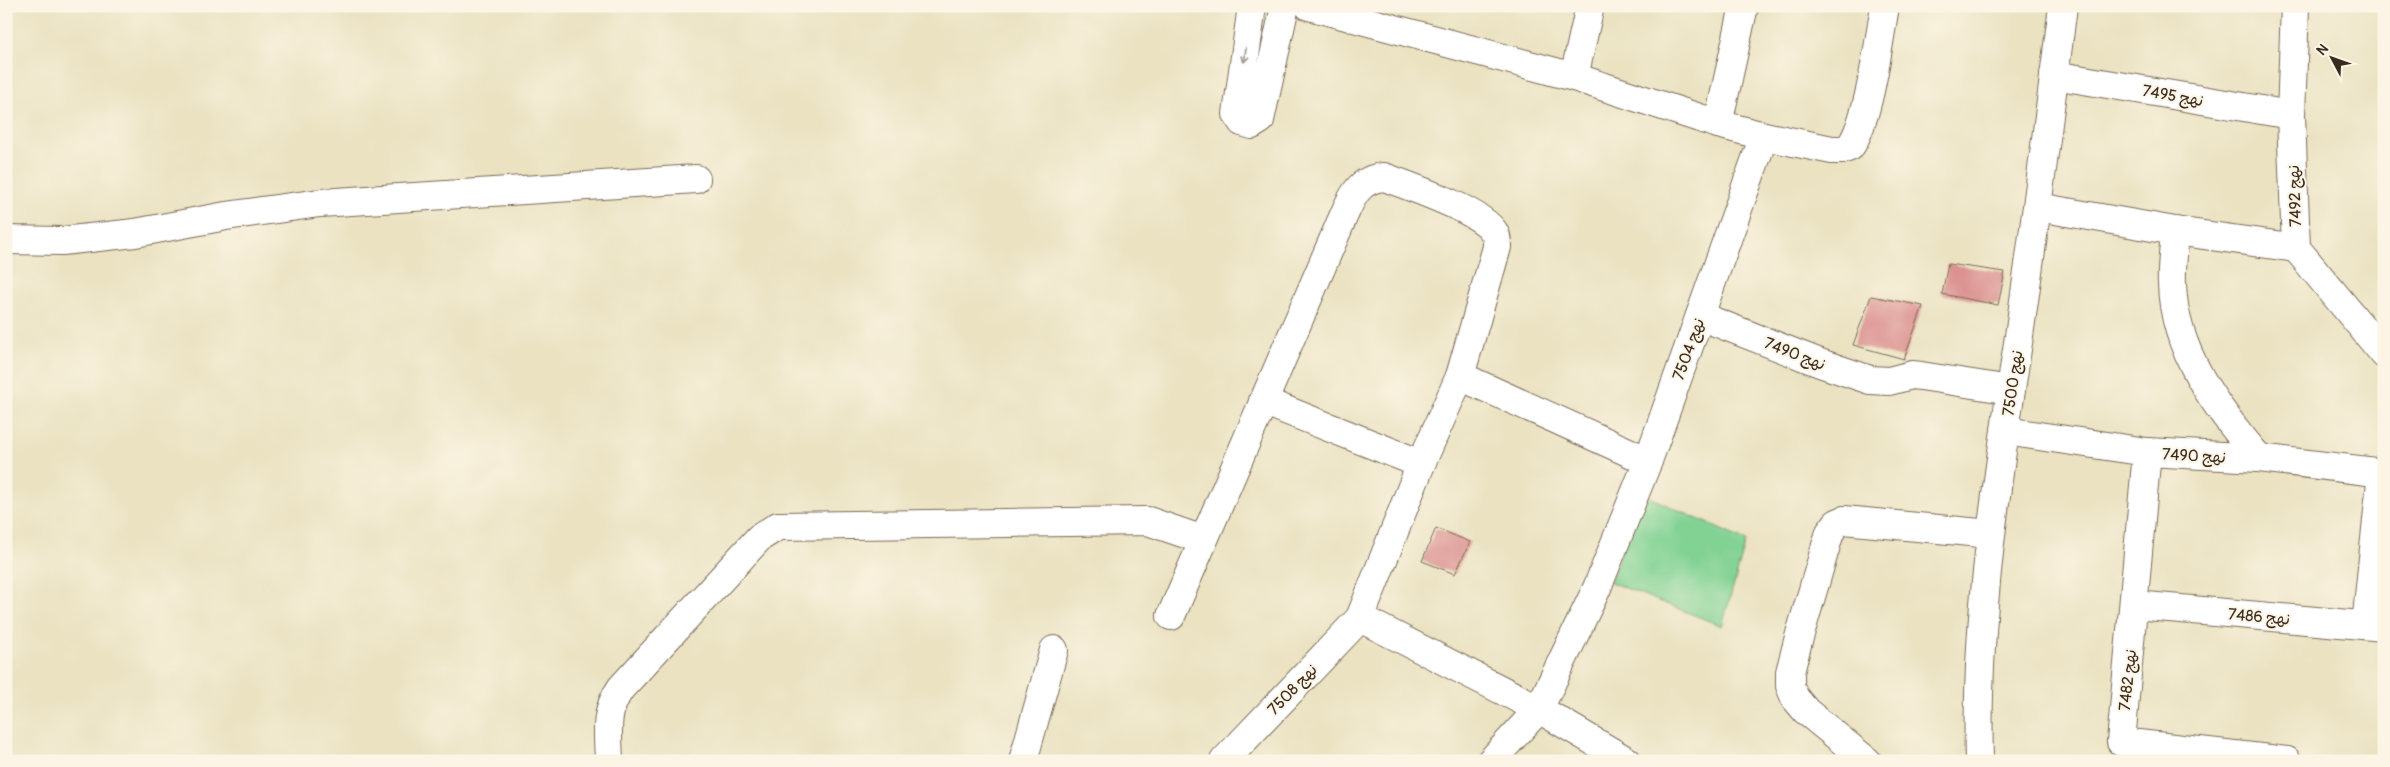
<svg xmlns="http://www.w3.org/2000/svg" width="2390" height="767" font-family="Pangolin,'Playpen Sans Arabic',sans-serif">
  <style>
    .green { fill: #81d293; stroke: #5e7e58 }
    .building { fill: #db9290 }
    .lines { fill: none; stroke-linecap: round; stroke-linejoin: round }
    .minor-casing { stroke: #786a57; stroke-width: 30 }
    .minor { stroke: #fff; stroke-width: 28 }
    .oneway { stroke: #a79f9a }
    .labels { text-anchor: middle; stroke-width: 4; stroke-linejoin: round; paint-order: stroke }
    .street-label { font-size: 16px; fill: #3b2a1e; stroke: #fcf5e5 }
  </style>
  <rect width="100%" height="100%" fill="#fcf5e5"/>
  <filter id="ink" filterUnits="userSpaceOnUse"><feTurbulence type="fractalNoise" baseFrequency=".02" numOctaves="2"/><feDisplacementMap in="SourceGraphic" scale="10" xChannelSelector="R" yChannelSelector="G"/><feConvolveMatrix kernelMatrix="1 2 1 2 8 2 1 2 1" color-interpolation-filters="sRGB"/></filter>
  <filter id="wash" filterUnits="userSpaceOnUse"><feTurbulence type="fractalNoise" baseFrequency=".0096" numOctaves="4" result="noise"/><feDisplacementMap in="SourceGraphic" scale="20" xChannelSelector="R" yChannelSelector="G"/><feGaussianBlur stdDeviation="1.12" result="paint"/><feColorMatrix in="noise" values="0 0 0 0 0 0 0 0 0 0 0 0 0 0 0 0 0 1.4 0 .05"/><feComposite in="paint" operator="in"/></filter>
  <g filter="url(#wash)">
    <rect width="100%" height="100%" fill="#eae2c1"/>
    <polygon class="green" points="1643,494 1746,541 1722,626 1610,582"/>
    <g id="blocks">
      <g class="building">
        <polygon points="1948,264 2005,272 1998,305 1942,294"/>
        <polygon points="1871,296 1923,306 1904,359 1853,345"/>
        <polygon points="1436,528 1470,542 1455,574 1422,561"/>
      </g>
    </g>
  </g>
  <g filter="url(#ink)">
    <use href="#blocks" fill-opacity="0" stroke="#786a57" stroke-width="1"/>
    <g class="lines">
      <g class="minor-casing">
        <g id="minor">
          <polyline points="1252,6 1237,114 1242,122 1252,125 1260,120 1285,6"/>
          <polyline points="1309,6 1574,77 1718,124 1764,136"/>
          <polyline points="2295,6 2291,115 2296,248 2384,354"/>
          <polyline points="2054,75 2291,115"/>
          <polyline points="1574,77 1590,6"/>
          <polyline points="1718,124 1744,6"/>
          <polyline points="2038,207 2175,231 2296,248"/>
          <path d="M2175,231C2174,249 2171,267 2172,284C2174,352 2217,409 2259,458"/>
          <polyline points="6,240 62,241 135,233 226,216 320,203 696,179"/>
          <polyline points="1700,316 1820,363 1870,380 1889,381 1912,375 1921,376 2011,390"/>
          <polyline points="1460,376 1648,461"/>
          <polyline points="1263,401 1421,464"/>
          <polyline points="2005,431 2147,452 2259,458 2384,473"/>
          <polyline points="2147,452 2121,742 2287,761"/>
          <polyline points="2135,605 2384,627"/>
          <path d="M1171,616L1340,224C1350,202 1356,179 1384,177C1408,186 1482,211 1494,232C1497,236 1497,242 1497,247L1460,376L1421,464L1360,618L1224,761"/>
          <polyline points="1360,618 1539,709 1627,761"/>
          <polyline points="2366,625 2382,472"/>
          <path d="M609,761C608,732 604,712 621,688L759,538L778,526L1148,521L1203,540"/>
          <polyline points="1023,761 1054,650"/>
          <path d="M1491,761L1539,709L1597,588L1648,461L1764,136L1832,150H1842L1850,147C1869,120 1879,41 1885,6"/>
          <polyline points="1867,761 1806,711 1795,698 1790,686 1790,672 1798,641 1830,532 1837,523 1844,520 1991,534"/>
          <path d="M1979,761C1975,621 1997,481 2018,343C2034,231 2049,119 2063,6"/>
        </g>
      </g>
      <use href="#minor" class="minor"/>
    </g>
    <defs><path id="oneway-shaft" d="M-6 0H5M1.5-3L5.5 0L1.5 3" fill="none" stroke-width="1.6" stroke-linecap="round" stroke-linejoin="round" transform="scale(1.25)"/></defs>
    <use class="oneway" href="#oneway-shaft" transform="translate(1245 55) rotate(98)"/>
  </g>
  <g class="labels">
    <g class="street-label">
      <text transform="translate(2173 95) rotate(10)" y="6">نهج 7495</text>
      <text transform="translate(2294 196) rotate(-92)" y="6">نهج 7492</text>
      <text transform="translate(1688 349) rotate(-70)" y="6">نهج 7504</text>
      <text transform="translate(1795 353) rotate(21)" y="6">نهج 7490</text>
      <text transform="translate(2012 383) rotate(-82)" y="6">نهج 7500</text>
      <text transform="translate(2194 455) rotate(3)" y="6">نهج 7490</text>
      <text transform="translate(2259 616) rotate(5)" y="6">نهج 7486</text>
      <text transform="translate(2127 680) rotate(-84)" y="6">نهج 7482</text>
      <text transform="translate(1292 689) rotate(-46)" y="6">نهج 7508</text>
    </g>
  </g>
  <rect width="2390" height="767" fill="none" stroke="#fcf5e5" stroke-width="25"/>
  <g transform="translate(2332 58) rotate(311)" stroke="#fcf5e5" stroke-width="4" paint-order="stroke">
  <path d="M0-4L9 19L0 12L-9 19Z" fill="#3b2a1e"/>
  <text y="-8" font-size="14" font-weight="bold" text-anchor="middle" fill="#3b2a1e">N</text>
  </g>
</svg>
